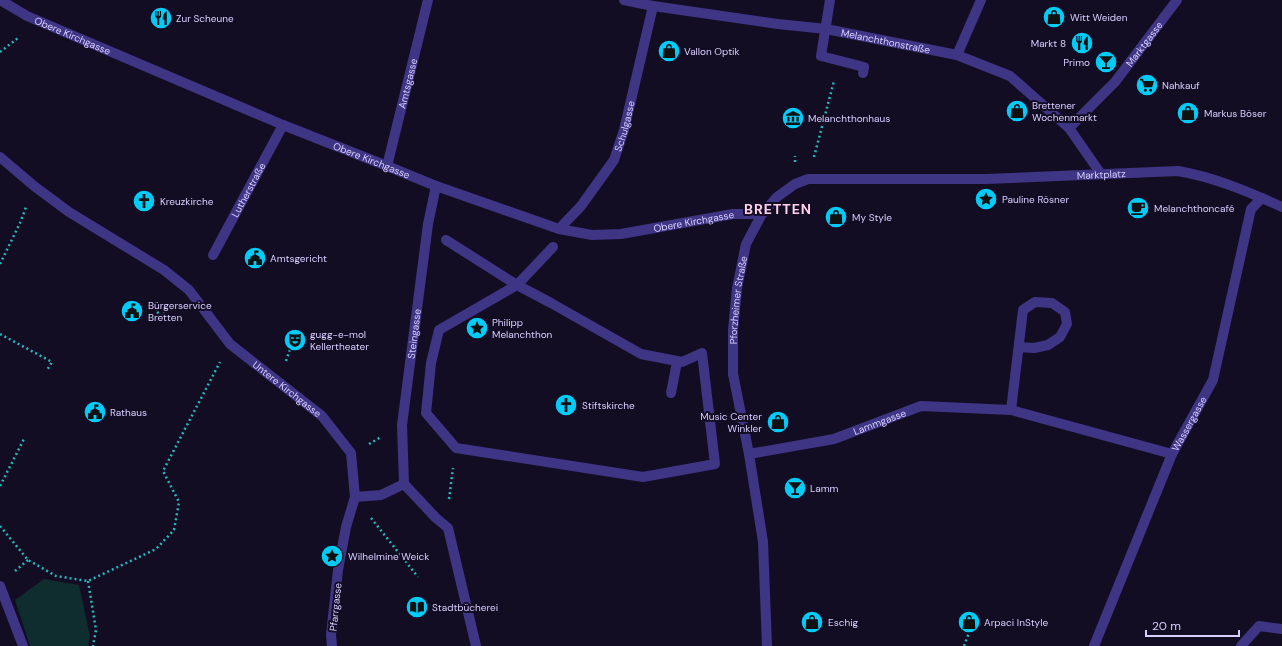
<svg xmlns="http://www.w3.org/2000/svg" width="1282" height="646" font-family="'DM Sans',sans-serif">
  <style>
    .green { fill: #0f2c2e }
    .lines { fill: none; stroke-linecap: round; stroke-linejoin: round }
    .path { stroke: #27b7bb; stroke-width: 2.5; stroke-dasharray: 2 3; stroke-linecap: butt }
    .lane { stroke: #3f3585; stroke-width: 10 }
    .street { stroke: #3f3585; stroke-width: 10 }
    .labels { text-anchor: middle; stroke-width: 4; stroke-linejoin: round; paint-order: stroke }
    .poi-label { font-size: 10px; fill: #d9cfff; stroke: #130d24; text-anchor: start }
    .street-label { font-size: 10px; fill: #d9cfff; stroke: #130d24 }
    .district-label { font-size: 14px; font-weight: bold; letter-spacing: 1px; fill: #ffd1ea; stroke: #130d24 }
  </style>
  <rect width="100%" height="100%" fill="#130d24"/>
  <polygon class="green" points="44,579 79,585 90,636 88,646 30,646 15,600"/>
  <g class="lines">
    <g class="path">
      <polyline points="0,52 18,38 19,36"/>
      <polyline points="814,157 834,81"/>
      <polyline points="795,162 795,156"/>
      <polyline points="0,264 20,223 26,207"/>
      <polyline points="157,312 163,316 170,301"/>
      <polyline points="0,334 52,362 47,370"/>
      <polyline points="286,361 297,329"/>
      <polyline points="369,444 381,437"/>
      <polyline points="0,486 25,437"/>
      <polyline points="449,499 453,468"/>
      <polyline points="371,518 418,577"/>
      <polyline points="0,526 28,560 56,576 88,581 156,549 174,530 179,502 163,471 220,362"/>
      <polyline points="15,571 28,560"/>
      <polyline points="88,581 96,630 93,646"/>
      <polyline points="964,646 970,630"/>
    </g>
    <polyline class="lane" points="0,586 23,646"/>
    <g class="street">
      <path id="s1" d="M0,0L27,16L283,125L387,166L436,186L559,229L592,235L621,234L733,214H762"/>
      <path id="s2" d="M624,0L653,6L778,24L826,29L957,55L1010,76L1069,128L1101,174"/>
      <polyline points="830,0 821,56 864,67 863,73"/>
      <polyline points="957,55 981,0"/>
      <path id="s3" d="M1069,128L1115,82L1177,0"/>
      <path id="s4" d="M0,157L34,186L69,212L164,270L189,290L230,344L322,416L351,453L355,497L346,527L338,570L331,635L332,646"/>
      <path id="s5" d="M387,166L428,0"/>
      <path id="s6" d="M559,229L581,206L614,160L624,130L653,6"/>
      <polyline points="446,240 517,285 551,303 641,354 682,362 702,353 715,464 643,477 456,448 426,413 431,363 439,330 517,285 553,247"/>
      <path id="s7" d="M213,255L283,125"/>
      <polyline points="671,393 677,362"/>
      <polyline points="1011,410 1023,310 1035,302 1052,303 1065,312 1067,324 1060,337 1048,345 1034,348 1019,347"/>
      <path id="s8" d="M749,454L834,439L921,406L1011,410L1172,454"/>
      <path id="s9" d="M404,484L402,425L428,224L436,186"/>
      <polyline points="404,484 436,518 448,528 476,646"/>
      <polyline points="355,497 381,495 404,484"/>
      <path id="s10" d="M767,646L763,542L749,454L733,374V330L737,288L746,244L762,214L777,197L795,184L808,179H986L1178,171C1214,177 1249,192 1282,207"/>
      <path id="s11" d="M1094,646L1172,454L1213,380L1251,209L1262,198"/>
      <polyline points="1241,646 1259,626 1282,629"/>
    </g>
  </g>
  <defs>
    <g id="shop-disc" transform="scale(1.15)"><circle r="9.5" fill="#00ccfa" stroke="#130d24"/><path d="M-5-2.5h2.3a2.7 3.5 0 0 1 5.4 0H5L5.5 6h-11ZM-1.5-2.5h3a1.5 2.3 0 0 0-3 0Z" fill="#111"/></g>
    <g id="restaurant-disc" transform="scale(1.15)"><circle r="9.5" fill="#00ccfa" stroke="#130d24"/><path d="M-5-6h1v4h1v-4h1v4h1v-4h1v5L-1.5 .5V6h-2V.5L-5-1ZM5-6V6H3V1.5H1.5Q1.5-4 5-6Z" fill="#111"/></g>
    <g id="bar-disc" transform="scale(1.15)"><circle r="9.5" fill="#00ccfa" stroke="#130d24"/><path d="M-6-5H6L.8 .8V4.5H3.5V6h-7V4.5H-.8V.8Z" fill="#111"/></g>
    <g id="supermarket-disc" transform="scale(1.15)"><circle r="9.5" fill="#00ccfa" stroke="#130d24"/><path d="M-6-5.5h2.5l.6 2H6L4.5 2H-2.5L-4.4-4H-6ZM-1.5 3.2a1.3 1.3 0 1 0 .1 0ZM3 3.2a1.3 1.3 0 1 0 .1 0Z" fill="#111"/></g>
    <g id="museum-disc" transform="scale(1.15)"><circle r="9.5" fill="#00ccfa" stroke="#130d24"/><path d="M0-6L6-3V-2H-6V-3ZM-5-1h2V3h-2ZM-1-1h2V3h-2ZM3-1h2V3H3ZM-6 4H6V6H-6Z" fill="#111"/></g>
    <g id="sight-disc" transform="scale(1.15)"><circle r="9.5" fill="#00ccfa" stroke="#130d24"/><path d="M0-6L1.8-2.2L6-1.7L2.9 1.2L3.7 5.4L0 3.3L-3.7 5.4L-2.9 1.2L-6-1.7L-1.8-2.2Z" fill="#111"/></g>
    <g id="church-disc" transform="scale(1.15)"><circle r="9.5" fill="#00ccfa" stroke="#130d24"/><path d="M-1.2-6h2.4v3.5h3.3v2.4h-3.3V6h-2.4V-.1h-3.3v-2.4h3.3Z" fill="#111"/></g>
    <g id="cafe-disc" transform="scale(1.15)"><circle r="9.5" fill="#00ccfa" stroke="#130d24"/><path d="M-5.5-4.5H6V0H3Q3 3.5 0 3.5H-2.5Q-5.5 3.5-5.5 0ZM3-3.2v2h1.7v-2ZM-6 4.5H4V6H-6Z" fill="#111"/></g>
    <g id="civic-disc" transform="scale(1.15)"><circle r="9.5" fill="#00ccfa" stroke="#130d24"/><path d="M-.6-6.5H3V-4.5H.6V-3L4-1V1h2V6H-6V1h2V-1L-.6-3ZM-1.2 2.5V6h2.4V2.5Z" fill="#111"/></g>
    <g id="theatre-disc" transform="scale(1.15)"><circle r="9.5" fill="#00ccfa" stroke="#130d24"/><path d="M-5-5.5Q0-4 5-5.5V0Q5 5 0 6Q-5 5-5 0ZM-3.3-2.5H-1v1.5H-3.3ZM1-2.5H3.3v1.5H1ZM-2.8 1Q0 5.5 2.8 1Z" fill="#111"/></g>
    <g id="library-disc" transform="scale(1.15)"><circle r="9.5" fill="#00ccfa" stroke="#130d24"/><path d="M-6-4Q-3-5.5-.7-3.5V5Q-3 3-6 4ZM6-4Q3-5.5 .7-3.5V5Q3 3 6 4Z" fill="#111"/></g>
  </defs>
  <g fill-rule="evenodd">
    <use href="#shop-disc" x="1054" y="17"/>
    <use href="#restaurant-disc" x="161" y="18"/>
    <use href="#restaurant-disc" x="1082" y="43"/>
    <use href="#shop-disc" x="669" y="51"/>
    <use href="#bar-disc" x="1106" y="62"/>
    <use href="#supermarket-disc" x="1147" y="85"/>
    <use href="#shop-disc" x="1017" y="111"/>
    <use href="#shop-disc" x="1188" y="113"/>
    <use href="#museum-disc" x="793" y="118"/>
    <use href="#sight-disc" x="986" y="199"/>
    <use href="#church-disc" x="144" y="201"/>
    <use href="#cafe-disc" x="1138" y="208"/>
    <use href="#shop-disc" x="836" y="217"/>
    <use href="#civic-disc" x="255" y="258"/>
    <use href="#civic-disc" x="132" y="311"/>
    <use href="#sight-disc" x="477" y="328"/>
    <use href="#theatre-disc" x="295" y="340"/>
    <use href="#church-disc" x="566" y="405"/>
    <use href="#civic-disc" x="95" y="412"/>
    <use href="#shop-disc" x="778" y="422"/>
    <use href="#bar-disc" x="795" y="488"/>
    <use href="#sight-disc" x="332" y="556"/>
    <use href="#library-disc" x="417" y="607"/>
    <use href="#shop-disc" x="812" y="622"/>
    <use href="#shop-disc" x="969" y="622"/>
  </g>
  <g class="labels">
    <g class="poi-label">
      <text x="1070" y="21">Witt Weiden</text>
      <text x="176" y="22">Zur Scheune</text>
      <text x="1066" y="47" text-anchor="end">Markt 8</text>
      <text x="684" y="55">Vallon Optik</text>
      <text x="1090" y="66" text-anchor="end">Primo</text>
      <text x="1162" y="89">Nahkauf</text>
      <text x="1032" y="109">Brettener<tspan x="1032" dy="12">Wochenmarkt</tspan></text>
      <text x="1204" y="117">Markus Böser</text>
      <text x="808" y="122">Melanchthonhaus</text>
      <text x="1002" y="203">Pauline Rösner</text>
      <text x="160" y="205">Kreuzkirche</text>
      <text x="1154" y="212">Melanchthoncafé</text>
      <text x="852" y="221">My Style</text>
      <text x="270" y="262">Amtsgericht</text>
      <text x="148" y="309">Bürgerservice<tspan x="148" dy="12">Bretten</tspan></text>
      <text x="492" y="326">Philipp<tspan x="492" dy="12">Melanchthon</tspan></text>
      <text x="310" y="338">gugg-e-mol<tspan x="310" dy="12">Kellertheater</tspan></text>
      <text x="582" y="409">Stiftskirche</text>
      <text x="110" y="416">Rathaus</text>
      <text x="762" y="420" text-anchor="end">Music Center<tspan x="762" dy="12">Winkler</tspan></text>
      <text x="810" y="492">Lamm</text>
      <text x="348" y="560">Wilhelmine Weick</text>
      <text x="432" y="611">Stadtbücherei</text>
      <text x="828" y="626">Eschig</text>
      <text x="984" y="626">Arpaci InStyle</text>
    </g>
    <g class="street-label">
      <text dy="4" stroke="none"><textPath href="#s1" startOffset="81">Obere Kirchgasse</textPath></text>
      <text dy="4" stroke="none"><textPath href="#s2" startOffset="265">Melanchthonstraße</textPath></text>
      <text dy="4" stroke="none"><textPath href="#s3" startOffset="113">Marktgasse</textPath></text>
      <text dy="4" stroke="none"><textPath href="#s5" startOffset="85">Amtsgasse</textPath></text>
      <text dy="4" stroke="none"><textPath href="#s6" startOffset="124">Schulgasse</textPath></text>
      <text dy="4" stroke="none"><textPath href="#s1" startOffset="405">Obere Kirchgasse</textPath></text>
      <text dy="4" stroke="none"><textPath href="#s10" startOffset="792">Marktplatz</textPath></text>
      <text dy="4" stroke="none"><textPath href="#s7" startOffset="74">Lutherstraße</textPath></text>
      <text dy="4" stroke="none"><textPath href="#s1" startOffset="741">Obere Kirchgasse</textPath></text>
      <text dy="4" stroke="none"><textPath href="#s10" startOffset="349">Pforzheimer Straße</textPath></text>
      <text dy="4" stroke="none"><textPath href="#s9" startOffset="151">Steingasse</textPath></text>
      <text dy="4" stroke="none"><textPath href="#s4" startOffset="372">Untere Kirchgasse</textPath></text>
      <text dy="4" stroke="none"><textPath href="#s8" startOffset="135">Lammgasse</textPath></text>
      <text dy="4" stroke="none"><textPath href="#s11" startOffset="242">Wassergasse</textPath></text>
      <text transform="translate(335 607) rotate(-84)" y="4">Pfarrgasse</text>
    </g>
    <g class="district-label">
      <text x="778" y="214">BRETTEN</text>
    </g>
  </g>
  <path d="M1146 630v6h93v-6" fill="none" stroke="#d9cfff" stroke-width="2"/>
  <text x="1152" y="630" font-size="12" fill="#d9cfff" stroke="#130d24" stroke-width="3" paint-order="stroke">20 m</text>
</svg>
